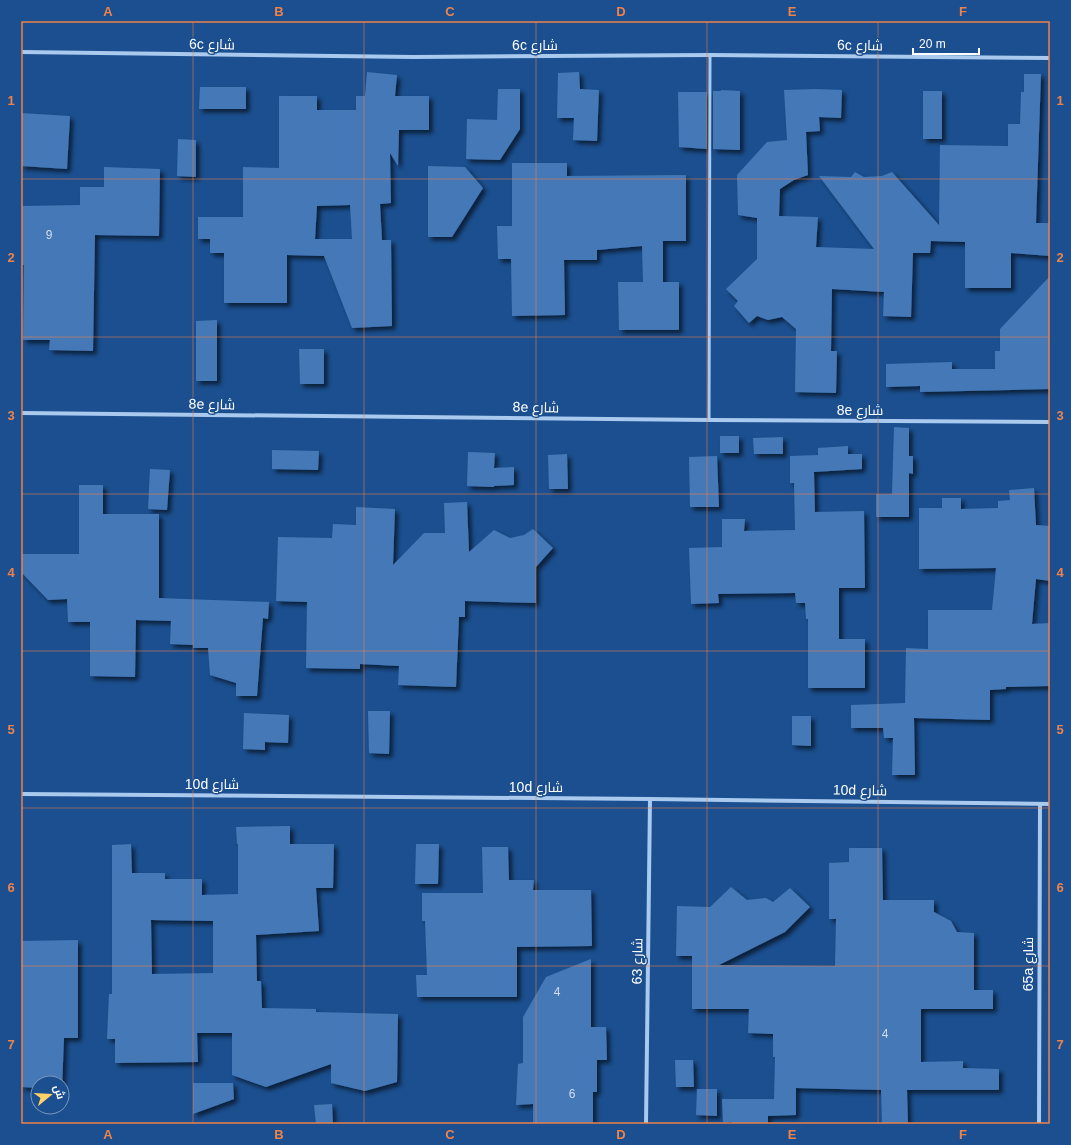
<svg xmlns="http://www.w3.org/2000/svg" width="1071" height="1145" font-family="Helvetica,Cairo,sans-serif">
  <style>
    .building { fill: #4478b7; fill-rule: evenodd; filter: url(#shadow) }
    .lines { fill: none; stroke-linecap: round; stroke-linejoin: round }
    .lane { stroke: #a9c9ee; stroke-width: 3 }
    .street { stroke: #a9c9ee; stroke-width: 4 }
    .grid { fill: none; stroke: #ee8249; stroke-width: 1; stroke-opacity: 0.55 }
    .labels { text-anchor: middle; stroke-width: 3; stroke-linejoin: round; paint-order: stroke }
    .number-label { font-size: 12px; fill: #d0dded }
    .street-label { font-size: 14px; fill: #fff; stroke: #1b4f8f }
    .neatline { fill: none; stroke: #ee8249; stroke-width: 1.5 }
    .grid-label { font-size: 13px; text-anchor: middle; font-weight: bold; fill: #ee8249 }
  </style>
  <defs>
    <filter id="shadow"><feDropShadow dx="3.5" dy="3.5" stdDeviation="2" flood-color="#0009"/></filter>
  </defs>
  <rect width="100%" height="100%" fill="#1b4f8f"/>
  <g class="building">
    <path d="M367,72L397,75L395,96H429V130H399L398,166L390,153L391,203L380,204L382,240H391L392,326L352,328L324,256L287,255V303H224V253H210V239H198V217H243V167L279,168V96H317V110H356V96H365ZM350,205L352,239H315L317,206Z"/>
    <polygon points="579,72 580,89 599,90 597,141 573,140 574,118 557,118 558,73"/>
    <polygon points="1024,74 1041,74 1036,223 1050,223 1050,256 1011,253 1011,288 965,288 965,242 931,241 930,253 913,253 911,317 883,316 884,292 832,289 831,351 837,351 836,393 795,392 796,329 782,317 768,320 757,316 749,323 734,306 738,301 726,289 757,259 757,218 738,215 737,175 767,142 787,140 784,90 816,89 842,90 841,118 819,117 820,131 806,132 808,175 794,180 780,189 779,216 818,217 816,247 874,249 819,176 851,177 855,172 864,177 882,176 892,172 939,225 940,145 1008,146 1008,124 1020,124 1021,92 1024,92"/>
    <polygon points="200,87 246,87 246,109 199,109"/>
    <polygon points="498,89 520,89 520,129 500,160 466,159 467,119 497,120"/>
    <polygon points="721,90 740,91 740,150 713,149 713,91 721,91"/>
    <rect x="923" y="91" width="19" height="48"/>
    <polygon points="678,92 707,92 707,149 679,147"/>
    <polygon points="21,113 70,116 67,169 21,166"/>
    <polygon points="178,139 196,140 196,177 177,176"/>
    <polygon points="512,163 567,163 567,176 686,175 686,241 663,241 663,282 679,282 679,330 619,330 618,282 643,282 642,246 597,250 597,260 564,260 565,315 512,316 511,259 498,259 497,226 512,226"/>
    <polygon points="428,166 465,167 483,188 452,237 428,237"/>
    <polygon points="104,167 160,169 159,236 95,235 93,351 49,350 50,340 23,340 24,265 21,265 21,206 80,205 80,187 104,187"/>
    <polygon points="1050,276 1050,389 920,392 920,386 886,387 886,364 952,362 952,369 995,369 995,351 1000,351 1000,329"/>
    <polygon points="217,320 217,381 196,381 196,321"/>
    <polygon points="299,349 324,349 324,384 300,384"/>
    <polygon points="894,427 909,428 909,456 913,456 913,474 909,473 909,517 876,517 876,494 892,494"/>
    <rect x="720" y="436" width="19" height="17"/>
    <polygon points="783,437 783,454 754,454 753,438"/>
    <polygon points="848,446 848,454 862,454 862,469 814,472 815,512 864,511 865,588 839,588 839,639 865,639 865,688 808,688 808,619 806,619 805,603 796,603 795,593 718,594 719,603 691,604 689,548 722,547 722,519 745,519 744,531 795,530 794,483 790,483 790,456 818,455 818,448"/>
    <polygon points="272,450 319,451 318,470 272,469"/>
    <polygon points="468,452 495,453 494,468 514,467 514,485 494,486 494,487 467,486"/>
    <polygon points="567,454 568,489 549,489 548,455"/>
    <polygon points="717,456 719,507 690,507 689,457"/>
    <polygon points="150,469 170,470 167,510 148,509"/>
    <polygon points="79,485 103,485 103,514 159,514 159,598 269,602 268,619 263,618 257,696 236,696 236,683 210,675 208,648 193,648 193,645 170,644 171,621 136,620 135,677 90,676 90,622 68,622 67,599 48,600 21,572 21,554 79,554"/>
    <polygon points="1034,488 1036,525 1050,526 1050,581 1036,579 1032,624 1050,623 1050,686 1006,687 1006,689 990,690 990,720 914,718 915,775 892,775 893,738 884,738 883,728 851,728 851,705 905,703 906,648 928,649 928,610 992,610 996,568 919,569 919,508 942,508 942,498 961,498 961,509 998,508 998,501 1010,500 1009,490"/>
    <polygon points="467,502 469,552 494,530 510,538 524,535 533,529 553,548 536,567 536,603 465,601 465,617 459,617 456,687 398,685 399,666 360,664 360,669 306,668 307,602 276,601 278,537 332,538 333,524 356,525 356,507 395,509 393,565 424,533 445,533 444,503"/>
    <polygon points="368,711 390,711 389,754 369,753"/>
    <polygon points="244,713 289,715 288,743 265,742 265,750 243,749"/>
    <polygon points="792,716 811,716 811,746 792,745"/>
    <path d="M290,826V844H334L333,888H316L319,931L256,935L257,981H261L262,1008L316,1009V1012L398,1014L397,1082L365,1091L331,1083V1064L266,1087L232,1075V1033H197L198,1062L115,1063V1039H107L109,994H112V845L131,844L132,873H165V879H202V895L238,894V844H237L236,827ZM151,920L213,921V973L152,974Z"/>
    <polygon points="416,844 439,844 438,884 415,884"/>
    <polygon points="482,847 508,847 509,880 534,880 533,890 591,890 592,946 517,947 517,997 417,997 416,975 427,975 425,921 422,921 422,893 483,893"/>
    <polygon points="849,848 882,848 883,900 934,900 934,912 951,921 957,932 974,933 974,990 993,990 993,1009 921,1009 921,1062 963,1061 963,1068 999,1069 999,1090 907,1090 908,1123 882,1124 881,1090 796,1088 796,1115 768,1116 768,1124 732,1124 732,1122 723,1122 722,1099 774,1099 775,1057 773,1057 773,1034 748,1033 749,1009 692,1009 692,956 676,956 677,906 710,907 731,887 747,900 766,898 773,902 790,888 810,907 785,932 719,965 835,966 836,919 829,919 829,863 849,862"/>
    <polygon points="78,940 78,1038 64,1038 62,1089 62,1083 38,1083 38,1088 21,1087 21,941"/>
    <polygon points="591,959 591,1027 606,1027 607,1060 597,1060 597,1092 593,1092 593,1124 533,1124 533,1104 516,1105 518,1064 523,1063 523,1017 546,977"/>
    <polygon points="675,1060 693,1060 694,1087 676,1087"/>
    <polygon points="193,1083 233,1083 234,1099 193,1114"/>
    <polygon points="697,1089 717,1089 717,1116 696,1115"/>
    <polygon points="332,1104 333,1124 316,1124 314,1105"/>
  </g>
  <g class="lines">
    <polyline class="lane" points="709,420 710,55"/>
    <g class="street">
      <polyline points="21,52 414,57 710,55 1050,58"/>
      <polyline points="21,413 709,420 1050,422"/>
      <polyline points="21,794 650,799 1050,804"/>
      <polyline points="646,1124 650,799"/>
      <polyline points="1039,1124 1040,804"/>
    </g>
  </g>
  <path class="grid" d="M193,21V1124M364,21V1124M536,21V1124M707,21V1124M878,21V1124M21,179H1050M21,337H1050M21,494H1050M21,651H1050M21,808H1050M21,966H1050"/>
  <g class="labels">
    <g class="number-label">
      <text x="49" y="239">9</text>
      <text x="557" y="996">4</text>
      <text x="885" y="1038">4</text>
      <text x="572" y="1098">6</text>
    </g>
    <g class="street-label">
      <text transform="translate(212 44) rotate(1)" y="5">6c شارع</text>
      <text x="535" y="50">6c شارع</text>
      <text transform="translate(860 45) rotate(1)" y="5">6c شارع</text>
      <text transform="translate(212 404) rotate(1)" y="5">8e شارع</text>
      <text transform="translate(536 407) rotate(1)" y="5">8e شارع</text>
      <text x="860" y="415">8e شارع</text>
      <text x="212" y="789">10d شارع</text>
      <text x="536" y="792">10d شارع</text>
      <text transform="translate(860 790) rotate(1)" y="5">10d شارع</text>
      <text transform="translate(637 961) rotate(-89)" y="5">شارع 63</text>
      <text transform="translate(1028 964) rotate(-90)" y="5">65a شارع</text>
    </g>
  </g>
  <rect width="1071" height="1145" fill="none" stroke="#1b4f8f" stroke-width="44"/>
  <g transform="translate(50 1095) rotate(72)"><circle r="19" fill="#1b4f8f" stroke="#7695bc"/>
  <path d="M0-3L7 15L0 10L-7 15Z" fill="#ffd166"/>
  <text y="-6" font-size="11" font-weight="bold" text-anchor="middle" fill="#ffffff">ش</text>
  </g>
  <path d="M913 48v6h66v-6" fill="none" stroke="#ffffff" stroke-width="2"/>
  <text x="919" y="48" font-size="12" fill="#ffffff" stroke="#1b4f8f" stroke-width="3" paint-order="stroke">20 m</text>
  <rect x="22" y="22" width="1027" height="1101" class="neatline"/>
  <g class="grid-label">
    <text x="108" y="16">A</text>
    <text x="279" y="16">B</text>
    <text x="450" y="16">C</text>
    <text x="621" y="16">D</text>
    <text x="792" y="16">E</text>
    <text x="963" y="16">F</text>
    <text x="11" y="105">1</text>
    <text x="1060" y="105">1</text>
    <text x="11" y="262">2</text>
    <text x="1060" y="262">2</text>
    <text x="11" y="420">3</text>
    <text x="1060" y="420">3</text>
    <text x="11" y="577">4</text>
    <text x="1060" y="577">4</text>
    <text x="11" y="734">5</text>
    <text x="1060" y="734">5</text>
    <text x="11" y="892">6</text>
    <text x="1060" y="892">6</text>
    <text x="11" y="1049">7</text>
    <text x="1060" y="1049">7</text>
    <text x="108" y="1139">A</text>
    <text x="279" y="1139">B</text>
    <text x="450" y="1139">C</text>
    <text x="621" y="1139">D</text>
    <text x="792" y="1139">E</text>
    <text x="963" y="1139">F</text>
  </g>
</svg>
